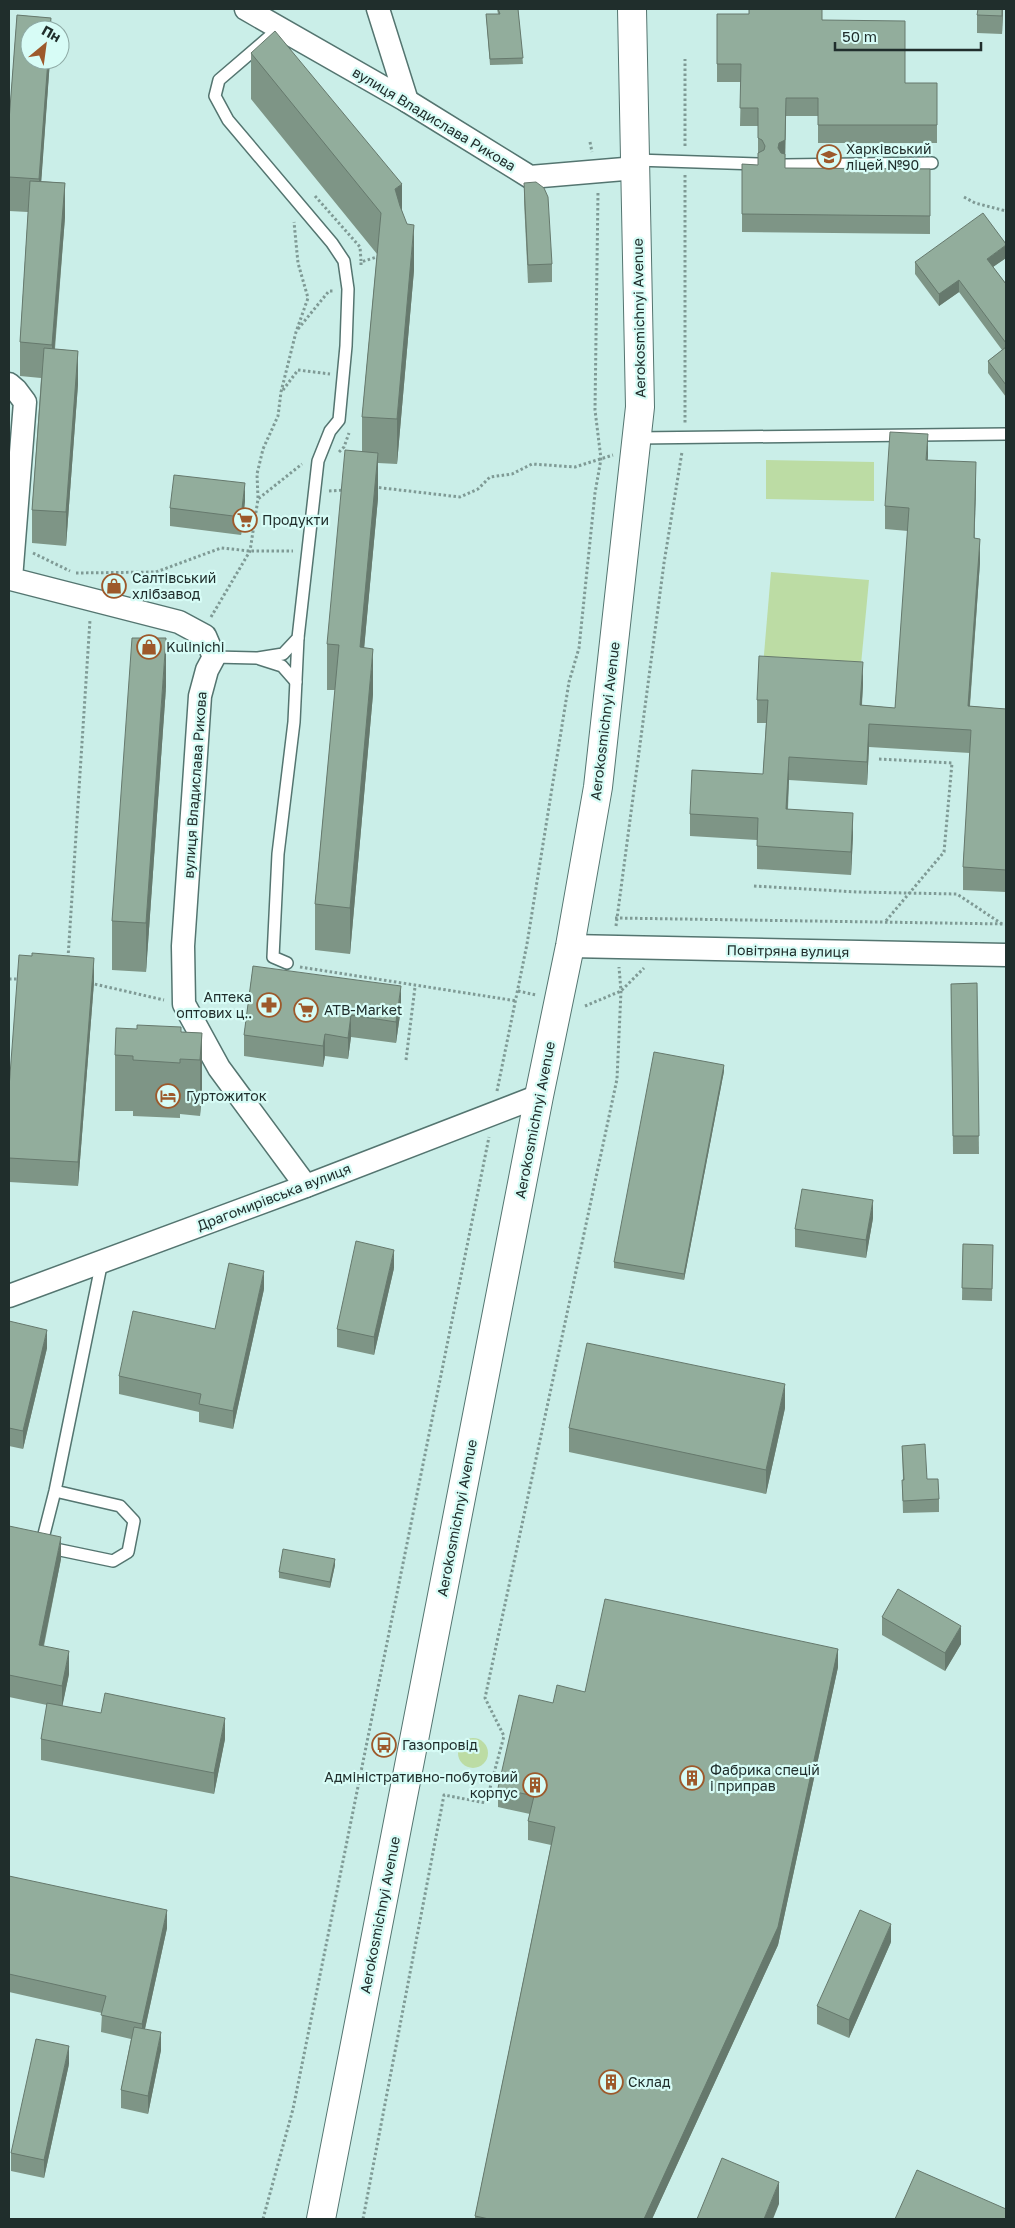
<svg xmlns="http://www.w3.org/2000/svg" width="1015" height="2228" font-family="'Golos Text',sans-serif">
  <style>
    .green { fill: #bcdca4 }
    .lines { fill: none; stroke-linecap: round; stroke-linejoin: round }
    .lane-casing { stroke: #547570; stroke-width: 14 }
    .street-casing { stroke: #547570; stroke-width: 25 }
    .highway-casing { stroke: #547570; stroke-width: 30 }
    .path { stroke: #7f9a95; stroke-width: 3; stroke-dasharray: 2.5 2.5; stroke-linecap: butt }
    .lane { stroke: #fff; stroke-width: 11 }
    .street { stroke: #fff; stroke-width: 22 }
    .highway { stroke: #fff; stroke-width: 28 }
    .wall { fill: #7e9586 }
    .shaded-wall { fill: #66796d }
    .building { fill: #92ad9c; stroke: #66796d }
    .labels { text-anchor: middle; stroke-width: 4.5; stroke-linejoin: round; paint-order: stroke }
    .street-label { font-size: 14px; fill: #202e2c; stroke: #d7fcf6 }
    .poi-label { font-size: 14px; fill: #202e2c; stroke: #d7fcf6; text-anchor: start }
  </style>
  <rect width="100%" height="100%" fill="#caeee8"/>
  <g class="green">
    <polygon points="766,460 874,462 874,501 766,499"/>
    <polygon points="771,572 869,580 860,675 763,666"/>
    <circle cx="473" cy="1753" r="15"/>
  </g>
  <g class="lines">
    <g class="lane-casing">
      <g id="lane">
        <polyline points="636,160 758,164"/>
        <polyline points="785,165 932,163"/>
        <polyline points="637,438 1006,434"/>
        <polyline points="214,657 258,658 283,654 298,638 318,461 330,431 339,420 346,346 348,289 344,261 332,243 228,120 215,96 219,80 276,31"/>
        <polyline points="260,659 282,666 296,682"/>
        <polyline points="287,963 273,957 278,854 294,722 298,638"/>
        <polyline points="55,1491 120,1506 134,1521 128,1552 113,1561 41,1546 55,1491 102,1261"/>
      </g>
    </g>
    <g class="street-casing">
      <g id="street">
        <polyline points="246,9 407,101 530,177 636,168"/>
        <polyline points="378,9 407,101"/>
        <polyline points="9,384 16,390 25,402 11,579 179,622 205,636 214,657 207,670 200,696 183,946 184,1004 219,1068 306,1186"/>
        <polyline points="570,946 1006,955"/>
        <polyline points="9,1296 306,1186 539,1096"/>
      </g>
    </g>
    <g class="highway-casing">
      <polyline id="highway" points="321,2219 539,1096 570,946 598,787 640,407 632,9"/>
    </g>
    <g class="path">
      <polyline points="590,142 592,152"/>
      <polyline points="685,146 685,59"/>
      <polyline points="685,175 685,424"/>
      <polyline points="315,196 360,247 361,261"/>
      <polyline points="964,197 975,203 1006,211"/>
      <polyline points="361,265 361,262 380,256"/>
      <polyline points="298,329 329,291 334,291"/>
      <polyline points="283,390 298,370 330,374"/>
      <polyline points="339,452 344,447 349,433"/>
      <polyline points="374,487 460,497 478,489 490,477 512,474 532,464 575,467 613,455"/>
      <polyline points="329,491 345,490"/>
      <polyline points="258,498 257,474 263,449 278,416 281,392 296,332 308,298 298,263 294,222"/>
      <polyline points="33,553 70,571"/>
      <polyline points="76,573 156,572 221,548 250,551 293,551"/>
      <polyline points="211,617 250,551 258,499 302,464"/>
      <polyline points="879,759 952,763 944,852 885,922"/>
      <polyline points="754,886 857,892 957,894 1002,924"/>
      <polyline points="615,918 1006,924"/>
      <polyline points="616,926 664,563 682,452"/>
      <polyline points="68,958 90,620"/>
      <polyline points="300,967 517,1001"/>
      <polyline points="9,979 22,979"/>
      <polyline points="90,983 164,1000"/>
      <polyline points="518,991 536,995"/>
      <polyline points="585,1006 621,991 644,968"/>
      <polyline points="406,1060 415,987"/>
      <polyline points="497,1091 527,944 569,682 579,648 595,493 601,459 595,410 598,192"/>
      <polyline points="263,2219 293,2109 489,1137"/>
      <polyline points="363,2219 444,1795 486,1803 504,1736 485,1698 617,1079 621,991 619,967"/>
    </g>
    <use href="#lane" class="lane"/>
    <use href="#street" class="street"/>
    <use href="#highway" class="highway"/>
  </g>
  <g class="wall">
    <polygon points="497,9 518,9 523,64 490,65 486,14 498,14"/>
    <polygon points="1003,9 1002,34 977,33 977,15"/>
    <polygon points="717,14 822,20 905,83 937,83 937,143 818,143 818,116 786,116 785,168 930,169 930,234 742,232 742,164 758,165 758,126 740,126 741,82 717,82"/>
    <polygon points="17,15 51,18 51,30 30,30 30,60 50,60 41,181 65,183 65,217 55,349 78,351 78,384 66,546 32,543 32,510 41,378 20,376 20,342 28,212 9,211 9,121"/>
    <polygon points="251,53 402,211 414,270 397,464 378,463 378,498 364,648 373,694 350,954 315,950 315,904 335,690 327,690 327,644 362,451 362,417 377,254 251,99"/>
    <polygon points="524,183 552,264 552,282 528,283 524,201"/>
    <polygon points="1006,258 993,267 1006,284 1006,397 988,373 988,361 1002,350 959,292 939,306 915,274 915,262"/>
    <polygon points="928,460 976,484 974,538 980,562 970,706 1006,709 1006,892 963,890 963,867 970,753 869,747 867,785 789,780 788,809 853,835 851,875 757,869 757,840 690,836 690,814 763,774 766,723 757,723 757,700 863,685 862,705 895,708 908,531 885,529 885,506"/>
    <polygon points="245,501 241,535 170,526 170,508"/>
    <polygon points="166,687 146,972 112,970 112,921"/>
    <polygon points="253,966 401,1008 396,1043 351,1037 348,1059 325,1056 323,1067 244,1056 244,1035"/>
    <polygon points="94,982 78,1186 9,1182 9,1088"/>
    <polygon points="977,983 979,1154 953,1154 951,984"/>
    <polygon points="181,1032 202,1033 202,1088 200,1116 180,1114 180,1118 133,1116 133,1111 115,1111 115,1055"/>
    <polygon points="724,1071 684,1280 614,1268 614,1262"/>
    <polygon points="873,1218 866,1258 795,1247 795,1229"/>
    <polygon points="963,1244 993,1245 992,1301 962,1300"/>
    <polygon points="394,1268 374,1355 337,1347 337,1329"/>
    <polygon points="264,1289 233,1429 199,1422 199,1412 119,1394 119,1376 215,1329"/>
    <polygon points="9,1321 47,1348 23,1449 9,1446"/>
    <polygon points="785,1408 766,1494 569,1452 569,1428"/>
    <polygon points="902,1446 927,1479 939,1499 939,1512 903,1513 902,1480 903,1480"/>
    <polygon points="9,1526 61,1559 44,1646 69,1674 62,1706 225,1739 214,1794 41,1760 41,1739 47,1705 9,1697"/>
    <polygon points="335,1565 330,1588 279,1578 279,1572"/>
    <polygon points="882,1617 961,1644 945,1671 882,1635"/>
    <polygon points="838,1667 778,1945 652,2219 475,2219 475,2216 551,1845 528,1840 528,1821 530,1814 498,1807 498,1788 553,1703 585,1692"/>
    <polygon points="9,1876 167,1928 145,2029 161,2050 148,2114 121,2108 121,2090 131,2039 101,2032 102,2013 9,1992"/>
    <polygon points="891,1942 849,2038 817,2024 817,2006"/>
    <polygon points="69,2064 44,2178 11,2171 11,2153"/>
  </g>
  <g class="shaded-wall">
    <polygon points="1002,9 1003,9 1002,34"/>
    <polygon points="48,60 50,60 39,213 39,179"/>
    <polygon points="786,98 785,158 779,161 778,148"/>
    <polygon points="65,183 65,217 52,379 52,345"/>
    <polygon points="402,184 402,229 395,189"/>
    <polygon points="414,225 414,270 397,464 397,419"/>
    <polygon points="1006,245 1006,258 987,271 987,259"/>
    <polygon points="959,280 959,292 939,306 939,294"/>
    <polygon points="78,351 78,384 66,546 66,512"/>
    <polygon points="928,434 928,457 926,483 926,460"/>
    <polygon points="378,453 378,498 360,693 360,647"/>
    <polygon points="976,462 976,484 974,561 974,538"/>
    <polygon points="245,483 245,501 241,535 241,517"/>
    <polygon points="980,539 980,562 968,729 968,706"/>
    <polygon points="166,638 166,687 146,972 146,923"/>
    <polygon points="373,649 373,694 350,954 350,908"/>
    <polygon points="863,662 863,685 860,728 860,705"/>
    <polygon points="869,724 869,747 867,785 867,762"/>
    <polygon points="789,757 789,780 786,832 786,809"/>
    <polygon points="853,813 853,835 851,875 851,852"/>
    <polygon points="94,958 94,982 78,1186 78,1162"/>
    <polygon points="401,986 401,1008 396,1043 396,1022"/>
    <polygon points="351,1015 351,1037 348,1059 348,1038"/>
    <polygon points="202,1033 202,1088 200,1116 200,1060"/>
    <polygon points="325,1034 325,1056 323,1067 323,1046"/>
    <polygon points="724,1065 724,1071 684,1280 684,1274"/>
    <polygon points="873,1200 873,1218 866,1258 866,1240"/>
    <polygon points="394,1250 394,1268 374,1355 374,1337"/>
    <polygon points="264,1271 264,1289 233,1429 233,1411"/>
    <polygon points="47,1330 47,1348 23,1449 23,1431"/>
    <polygon points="785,1384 785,1408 766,1494 766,1470"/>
    <polygon points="61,1537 61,1559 39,1667 39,1645"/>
    <polygon points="335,1559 335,1565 330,1588 330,1582"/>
    <polygon points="961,1626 961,1644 945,1671 945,1653"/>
    <polygon points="838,1649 838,1667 778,1945 652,2219 644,2219"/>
    <polygon points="69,1651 69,1674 62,1708 62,1686"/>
    <polygon points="225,1718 225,1739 214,1794 214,1773"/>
    <polygon points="167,1910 167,1928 142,2042 142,2024"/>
    <polygon points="891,1924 891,1942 849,2038 849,2020"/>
    <polygon points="161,2032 161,2050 148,2114 148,2096"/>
    <polygon points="69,2046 69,2064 44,2178 44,2160"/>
    <polygon points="779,2182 779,2204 773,2219 764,2219"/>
  </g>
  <g class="building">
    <polygon points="498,9 518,9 523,58 490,59 486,14 500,14"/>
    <polygon points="749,9 822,9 822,20 905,21 905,83 937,83 937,125 818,125 818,98 786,98 785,140 779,143 778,148 781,153 785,154 785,168 930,169 930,216 742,214 742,164 758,165 758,153 764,150 765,146 762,140 758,138 758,108 740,108 741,64 717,64 717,14 749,14"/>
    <polygon points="978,9 1002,9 1002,16 977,15"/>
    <polygon points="17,15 51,18 50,30 30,30 30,60 48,60 39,179 9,177 9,121"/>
    <polygon points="275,31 402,184 395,189 400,206 407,224 414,225 397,419 362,417 381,213 251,53"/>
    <polygon points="30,181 65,183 52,345 20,342"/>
    <polygon points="536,182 544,188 548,197 552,264 528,265 524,183"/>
    <polygon points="983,213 1006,244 1006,245 987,259 1006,284 1006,343 959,280 939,294 915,262"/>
    <polygon points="1006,347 1006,385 988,361"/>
    <polygon points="44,348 78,351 66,512 32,510"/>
    <polygon points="890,432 928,434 926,460 976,462 974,538 980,539 968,706 1006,709 1006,870 963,867 971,730 869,724 867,762 789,757 786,809 853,813 851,852 757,846 758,818 690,814 692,770 763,774 768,700 757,700 759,656 863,662 860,705 895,708 909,508 885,506"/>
    <polygon points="345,450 378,453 360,647 373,649 350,908 315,904 339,645 327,644"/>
    <polygon points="174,475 245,483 241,517 170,508"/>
    <polygon points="132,638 166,638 146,923 112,921"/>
    <polygon points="32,953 94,958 78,1162 9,1158 9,1088 19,955 32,956"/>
    <polygon points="253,966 401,986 396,1022 351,1015 348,1038 325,1034 323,1046 244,1035"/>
    <polygon points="977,983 979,1136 953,1136 951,984"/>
    <polygon points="137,1025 181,1027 181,1032 202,1033 200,1060 180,1059 180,1063 133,1060 133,1056 115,1055 116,1028 137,1029"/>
    <polygon points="654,1052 724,1065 684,1274 614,1262"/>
    <polygon points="802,1189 873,1200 866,1240 795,1229"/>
    <polygon points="356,1241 394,1250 374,1337 337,1329"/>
    <polygon points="963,1244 993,1245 992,1289 962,1288"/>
    <polygon points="229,1263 264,1271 233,1411 199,1404 201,1394 119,1376 133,1311 215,1329"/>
    <polygon points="9,1321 47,1330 23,1431 9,1428"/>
    <polygon points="587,1343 785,1384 766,1470 569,1428"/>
    <polygon points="925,1444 927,1479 938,1479 939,1499 903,1501 902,1480 904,1480 902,1446"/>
    <polygon points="9,1526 61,1537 39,1645 69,1651 62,1686 9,1675"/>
    <polygon points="283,1549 335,1559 330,1582 279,1572"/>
    <polygon points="898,1589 961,1626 945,1653 882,1617"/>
    <polygon points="605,1599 838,1649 778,1927 644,2219 489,2219 475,2216 555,1827 528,1821 534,1796 498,1788 519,1695 553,1703 557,1685 585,1692"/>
    <polygon points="105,1693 225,1718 214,1773 41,1739 47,1703 101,1713"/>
    <polygon points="9,1876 167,1910 142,2024 101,2015 106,1996 9,1974"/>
    <polygon points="860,1910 891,1924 849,2020 817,2006"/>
    <polygon points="134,2027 161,2032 148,2096 121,2090"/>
    <polygon points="36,2039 69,2046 44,2160 11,2153"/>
    <polygon points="722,2158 779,2182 764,2219 697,2219"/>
    <polygon points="917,2170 1006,2209 1006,2219 895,2219"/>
  </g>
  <defs>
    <g id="school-ring" transform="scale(1.25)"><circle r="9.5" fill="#d7fcf6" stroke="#9d592b" stroke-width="1.5"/><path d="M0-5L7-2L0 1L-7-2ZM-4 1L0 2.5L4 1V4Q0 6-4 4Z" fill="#9d592b"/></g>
    <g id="supermarket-ring" transform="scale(1.25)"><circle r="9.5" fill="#d7fcf6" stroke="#9d592b" stroke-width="1.5"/><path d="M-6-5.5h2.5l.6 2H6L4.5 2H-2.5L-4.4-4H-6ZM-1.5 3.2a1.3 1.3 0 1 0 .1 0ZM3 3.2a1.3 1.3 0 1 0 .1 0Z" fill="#9d592b"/></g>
    <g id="shop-ring" transform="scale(1.25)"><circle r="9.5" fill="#d7fcf6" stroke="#9d592b" stroke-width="1.5"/><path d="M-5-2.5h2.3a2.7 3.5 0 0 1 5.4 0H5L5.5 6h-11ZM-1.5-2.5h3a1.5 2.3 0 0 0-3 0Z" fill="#9d592b"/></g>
    <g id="pharmacy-ring" transform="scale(1.25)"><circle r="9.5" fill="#d7fcf6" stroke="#9d592b" stroke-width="1.5"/><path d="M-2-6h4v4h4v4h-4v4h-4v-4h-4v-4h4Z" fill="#9d592b"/></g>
    <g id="hotel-ring" transform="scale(1.25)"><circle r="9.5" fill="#d7fcf6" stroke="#9d592b" stroke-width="1.5"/><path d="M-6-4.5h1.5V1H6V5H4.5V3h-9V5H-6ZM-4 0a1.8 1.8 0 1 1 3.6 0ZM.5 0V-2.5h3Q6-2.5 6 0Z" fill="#9d592b"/></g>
    <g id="bus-ring" transform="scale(1.25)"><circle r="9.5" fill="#d7fcf6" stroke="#9d592b" stroke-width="1.5"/><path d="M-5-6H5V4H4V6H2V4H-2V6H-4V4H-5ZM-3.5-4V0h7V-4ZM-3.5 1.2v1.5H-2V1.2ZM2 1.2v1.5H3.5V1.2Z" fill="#9d592b"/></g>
    <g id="building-ring" transform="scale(1.25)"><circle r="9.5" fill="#d7fcf6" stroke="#9d592b" stroke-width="1.5"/><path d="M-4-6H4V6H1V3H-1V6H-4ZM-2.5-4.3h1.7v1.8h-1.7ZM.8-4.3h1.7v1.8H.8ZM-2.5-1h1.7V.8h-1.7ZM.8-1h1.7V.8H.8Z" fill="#9d592b"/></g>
  </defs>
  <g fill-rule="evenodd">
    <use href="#school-ring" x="829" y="157"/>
    <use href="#supermarket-ring" x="245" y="520"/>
    <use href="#shop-ring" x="114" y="586"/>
    <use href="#shop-ring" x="149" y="647"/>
    <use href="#pharmacy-ring" x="269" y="1005"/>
    <use href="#supermarket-ring" x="306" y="1010"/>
    <use href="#hotel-ring" x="168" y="1096"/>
    <use href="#bus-ring" x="384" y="1745"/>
    <use href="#building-ring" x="692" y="1778"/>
    <use href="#building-ring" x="535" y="1785"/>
    <use href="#building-ring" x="611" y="2082"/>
  </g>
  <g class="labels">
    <g class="street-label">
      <text transform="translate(434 119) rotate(31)" y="5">вулиця Владислава Рикова</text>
      <text transform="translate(639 318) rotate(-91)" y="5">Aerokosmichnyi Avenue</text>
      <text transform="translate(605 721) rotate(-83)" y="5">Aerokosmichnyi Avenue</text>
      <text transform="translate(195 785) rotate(-86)" y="5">вулиця Владислава Рикова</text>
      <text transform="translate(788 951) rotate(1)" y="5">Повітряна вулиця</text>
      <text transform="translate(535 1120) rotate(-79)" y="5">Aerokosmichnyi Avenue</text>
      <text transform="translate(274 1197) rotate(-21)" y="5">Драгомирівська вулиця</text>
      <text transform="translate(457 1518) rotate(-79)" y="5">Aerokosmichnyi Avenue</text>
      <text transform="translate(380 1915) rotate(-79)" y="5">Aerokosmichnyi Avenue</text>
    </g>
    <g class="poi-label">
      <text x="846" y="154">Харківський<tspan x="846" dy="16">ліцей №90</tspan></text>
      <text x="262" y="525">Продукти</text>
      <text x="132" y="583">Салтівський<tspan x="132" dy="16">хлібзавод</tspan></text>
      <text x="166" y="652">Kulinichi</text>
      <text x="252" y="1002" text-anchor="end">Аптека<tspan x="252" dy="16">оптових ц‥</tspan></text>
      <text x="324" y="1015">ATB-Market</text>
      <text x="186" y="1101">Гуртожиток</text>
      <text x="402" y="1750">Газопровiд</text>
      <text x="710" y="1775">Фабрика спецій<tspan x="710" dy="16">і приправ</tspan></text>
      <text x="518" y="1782" text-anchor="end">Адміністративно-побутовий<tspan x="518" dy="16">корпус</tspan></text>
      <text x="628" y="2087">Склад</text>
    </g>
  </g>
  <rect width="1015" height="2228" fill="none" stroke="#202e2c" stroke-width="20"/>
  <g transform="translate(45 45) rotate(29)"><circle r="24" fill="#d7fcf6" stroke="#8eaaa5"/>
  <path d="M0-4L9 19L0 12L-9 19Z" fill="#9d592b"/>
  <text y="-8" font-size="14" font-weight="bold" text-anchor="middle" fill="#202e2c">Пн</text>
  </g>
  <path d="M835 42v8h146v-8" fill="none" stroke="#202e2c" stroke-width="2.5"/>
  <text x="842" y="42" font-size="15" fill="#202e2c" stroke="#d7fcf6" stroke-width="4" paint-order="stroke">50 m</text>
</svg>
